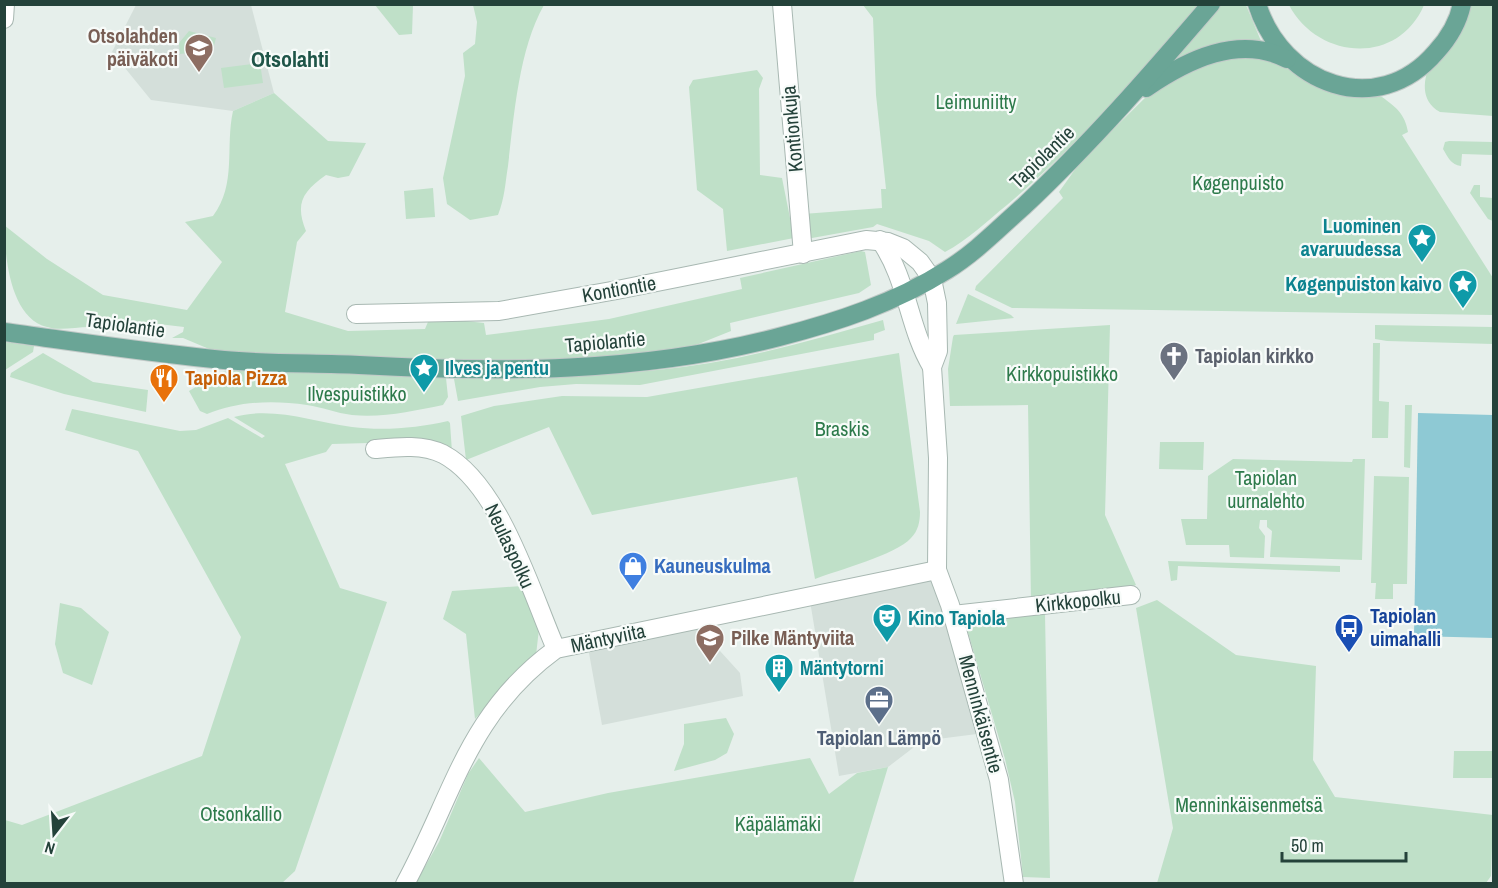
<svg xmlns="http://www.w3.org/2000/svg" width="1498" height="888" font-family="'Archivo Narrow',sans-serif">
  <style>
    .built { fill: #d4dfda }
    .green { fill: #bfe0c8 }
    .water { fill: #8ec9d4 }
    .lines { fill: none; stroke-linecap: round; stroke-linejoin: round }
    .minor-casing { stroke: #a8b8b2; stroke-width: 20 }
    .major-casing { stroke: #c2cac8; stroke-width: 20 }
    .minor { stroke: #fff; stroke-width: 18 }
    .major { stroke: #6aa596; stroke-width: 18 }
    .labels { text-anchor: middle; stroke-width: 4.5; stroke-linejoin: round; paint-order: stroke }
    .education-label { font-size: 20px; font-weight: bold; fill: #785e54; stroke: #f7fbf9; text-anchor: end }
    .park-label { font-size: 20px; fill: #2d7a4b; stroke: #f7fbf9 }
    .street-label { font-size: 20px; fill: #24423a; stroke: #f7fbf9 }
    .culture-label { font-size: 20px; font-weight: bold; fill: #0d838f; stroke: #f7fbf9; text-anchor: start }
    .worship-label { font-size: 20px; font-weight: bold; fill: #5b616d; stroke: #f7fbf9; text-anchor: start }
    .food-label { font-size: 20px; font-weight: bold; fill: #c56008; stroke: #f7fbf9; text-anchor: start }
    .shop-label { font-size: 20px; font-weight: bold; fill: #366cbe; stroke: #f7fbf9; text-anchor: start }
    .transit-label { font-size: 20px; font-weight: bold; fill: #164399; stroke: #f7fbf9; text-anchor: start }
    .service-label { font-size: 20px; font-weight: bold; fill: #4e5e75; stroke: #f7fbf9 }
    .quarter-label { font-size: 22px; font-weight: bold; fill: #1f5548; stroke: #f7fbf9 }
  </style>
  <rect width="100%" height="100%" fill="#e6efeb"/>
  <g class="built">
    <polygon points="136,5 251,5 274,93 233,111 151,100 112,52"/>
    <polygon points="937,570 977,734 922,741 888,767 839,776 809,595"/>
    <polygon points="714,616 720,651 740,673 743,696 602,725 587,642"/>
  </g>
  <g class="green">
    <polygon points="375,5 413,5 412,34 399,35"/>
    <path d="M473,5H544C519,49 514,115 508,166C505,184 505,197 498,215L470,220L447,204L443,178L465,76L463,53L475,44L477,22Z"/>
    <path d="M863,5H1201C1139,74 1078,145 1007,205C987,221 968,240 945,252L929,241L877,224L873,227L812,238L807,236L803,214L882,208L881,189H886L876,95L873,18Z"/>
    <polygon points="1216,5 1246,5 1261,41 1164,68"/>
    <path d="M1289,5H1288H1424C1398,66 1318,60 1289,5Z"/>
    <path d="M1466,5H1493V116L1440,112C1400,89 1451,28 1466,5Z"/>
    <polygon points="189,31 216,38 211,57 196,52 180,54 179,43"/>
    <path d="M1254,54L1382,97C1396,107 1405,114 1408,132L1402,135L1493,278L1494,315L1012,308L975,290L976,286L1063,198L1059,192L1081,161L1150,93L1208,61Z"/>
    <polygon points="260,63 263,83 224,88 221,68"/>
    <polygon points="757,70 763,78 759,89 760,175 782,178 794,238 727,251 723,209 697,190 689,87 693,80"/>
    <path d="M274,93L328,141L366,143L349,176L338,178L326,175C302,192 295,204 306,231L297,242L285,312L348,331L425,329L430,317L484,323L486,335L609,319L742,289L740,278L861,251L865,252L871,285L859,293L730,323L731,331L696,345L670,351L568,359L464,362L221,354L183,338H172L183,332L184,327L91,316L89,327C76,327 59,331 47,327C10,318 5,257 4,225L47,259L103,295L187,310L222,262L185,222L213,216C237,184 225,147 233,111Z"/>
    <path d="M1449,141L1493,142V155L1462,154L1461,166C1451,165 1448,157 1443,149L1445,142Z"/>
    <polygon points="1474,185 1480,185 1480,197 1493,198 1493,221 1488,219 1470,193"/>
    <polygon points="433,188 435,217 406,219 404,191"/>
    <polygon points="968,294 1011,315 1014,318 956,324"/>
    <path d="M883,320L885,330L874,334V340L640,385L576,384L540,387L458,401L454,379C539,377 625,377 710,363C769,353 826,336 883,320Z"/>
    <polygon points="1110,325 1105,515 1136,585 1091,595 1031,602 1028,405 950,406 948,369 953,337 954,335"/>
    <polygon points="1375,325 1493,327 1493,344 1387,341 1375,339"/>
    <polygon points="5,342 34,346 33,352 5,370"/>
    <polygon points="1373,343 1380,343 1379,401 1389,402 1388,438 1372,438"/>
    <polygon points="43,353 93,382 148,390 146,412 64,394 10,377 11,373"/>
    <path d="M899,353L920,512C920,522 918,531 911,538C896,555 838,570 815,579L797,477L592,515L549,427L466,460L461,416L494,406L562,396L647,397Z"/>
    <path d="M251,369L446,378L448,397L443,405C413,411 383,418 352,415C336,413 322,407 307,405C273,400 238,401 207,414L200,411L189,391L221,372Z"/>
    <polygon points="1405,405 1412,405 1410,468 1404,467"/>
    <path d="M72,409L180,431L196,430L228,418L262,438L265,436L234,417C274,406 313,422 352,427C383,431 418,428 448,421L450,423L452,452L406,442L332,444L326,452L285,464L340,588L387,602L295,871L281,884H5V820L22,825L202,756L241,637L138,451L65,430Z"/>
    <polygon points="1160,442 1204,442 1203,470 1159,469"/>
    <polygon points="1233,459 1352,462 1353,459 1365,459 1362,560 1270,557 1272,531 1267,527 1267,520 1260,520 1259,528 1265,536 1264,558 1230,557 1229,545 1186,545 1181,519 1207,519 1208,476"/>
    <polygon points="1374,476 1409,477 1407,584 1393,584 1393,599 1375,599 1376,583 1371,583"/>
    <polygon points="1168,561 1340,566 1340,572 1178,566 1177,580 1171,581"/>
    <polygon points="522,586 539,629 536,655 475,719 466,634 443,619 452,591"/>
    <polygon points="1157,600 1236,655 1316,666 1313,760 1335,797 1493,815 1491,876 1486,883 1157,883 1173,828 1136,608"/>
    <polygon points="60,603 81,608 109,632 92,685 63,673 55,644"/>
    <polygon points="1045,614 1050,878 1023,877 1015,802 1005,759 967,629 973,621"/>
    <polygon points="726,718 734,734 727,753 715,760 674,771 684,744 684,724"/>
    <polygon points="1454,751 1493,751 1493,778 1453,778"/>
    <polygon points="479,758 525,812 608,793 810,758 829,794 857,773 888,767 853,883 415,884 439,842 468,774"/>
  </g>
  <polygon class="water" points="1418,413 1493,415 1493,638 1414,636"/>
  <g class="lines">
    <g class="minor-casing">
      <g id="minor">
        <polyline points="782,4 803,254"/>
        <polyline points="4,19 5,4"/>
        <path d="M880,240C908,280 908,327 932,367"/>
        <polyline points="356,314 499,311 617,290 866,240 888,242 903,248 920,262 932,279 937,303 938,351 932,367 938,458 937,570 950,605 999,780 1014,884"/>
        <path d="M375,449C397,447 422,444 443,454C500,484 531,592 556,649"/>
        <polyline points="953,615 1131,595"/>
        <path d="M405,884C454,794 467,714 556,649L937,570"/>
      </g>
    </g>
    <g class="major-casing">
      <g id="major">
        <path d="M1257,4C1282,84 1377,121 1436,52C1448,39 1458,23 1462,4"/>
        <path d="M1146,88C1187,60 1239,34 1287,59"/>
        <path d="M4,332C78,342 151,353 224,360C269,364 314,363 359,365C500,373 641,373 779,337C837,322 895,303 947,270C975,253 999,228 1024,206C1091,143 1151,74 1211,4"/>
      </g>
    </g>
    <use href="#minor" class="minor"/>
    <use href="#major" class="major"/>
  </g>
  <defs>
    <g id="school-pin" transform="scale(1.5)"><path d="M0 17L-7.5 6A9.5 9.5 0 1 1 7.5 6Z" fill="#8d6e63" stroke="#f7fbf9"/><path d="M0-5L7-2L0 1L-7-2ZM-4 1L0 2.5L4 1V4Q0 6-4 4Z" fill="#fff"/></g>
    <g id="sight-pin" transform="scale(1.5)"><path d="M0 17L-7.5 6A9.5 9.5 0 1 1 7.5 6Z" fill="#0f9aa8" stroke="#f7fbf9"/><path d="M0-6L1.8-2.2L6-1.7L2.9 1.2L3.7 5.4L0 3.3L-3.7 5.4L-2.9 1.2L-6-1.7L-1.8-2.2Z" fill="#fff"/></g>
    <g id="church-pin" transform="scale(1.5)"><path d="M0 17L-7.5 6A9.5 9.5 0 1 1 7.5 6Z" fill="#6b7280" stroke="#f7fbf9"/><path d="M-1.2-6h2.4v3.5h3.3v2.4h-3.3V6h-2.4V-.1h-3.3v-2.4h3.3Z" fill="#fff"/></g>
    <g id="restaurant-pin" transform="scale(1.5)"><path d="M0 17L-7.5 6A9.5 9.5 0 1 1 7.5 6Z" fill="#e8710a" stroke="#f7fbf9"/><path d="M-5-6h1v4h1v-4h1v4h1v-4h1v5L-1.5 .5V6h-2V.5L-5-1ZM5-6V6H3V1.5H1.5Q1.5-4 5-6Z" fill="#fff"/></g>
    <g id="shop-pin" transform="scale(1.5)"><path d="M0 17L-7.5 6A9.5 9.5 0 1 1 7.5 6Z" fill="#3f7fe0" stroke="#f7fbf9"/><path d="M-5-2.5h2.3a2.7 3.5 0 0 1 5.4 0H5L5.5 6h-11ZM-1.5-2.5h3a1.5 2.3 0 0 0-3 0Z" fill="#fff"/></g>
    <g id="theatre-pin" transform="scale(1.5)"><path d="M0 17L-7.5 6A9.5 9.5 0 1 1 7.5 6Z" fill="#0f9aa8" stroke="#f7fbf9"/><path d="M-5-5.5Q0-4 5-5.5V0Q5 5 0 6Q-5 5-5 0ZM-3.3-2.5H-1v1.5H-3.3ZM1-2.5H3.3v1.5H1ZM-2.8 1Q0 5.5 2.8 1Z" fill="#fff"/></g>
    <g id="bus-pin" transform="scale(1.5)"><path d="M0 17L-7.5 6A9.5 9.5 0 1 1 7.5 6Z" fill="#1a4fb4" stroke="#f7fbf9"/><path d="M-5-6H5V4H4V6H2V4H-2V6H-4V4H-5ZM-3.5-4V0h7V-4ZM-3.5 1.2v1.5H-2V1.2ZM2 1.2v1.5H3.5V1.2Z" fill="#fff"/></g>
    <g id="building-pin" transform="scale(1.5)"><path d="M0 17L-7.5 6A9.5 9.5 0 1 1 7.5 6Z" fill="#0f9aa8" stroke="#f7fbf9"/><path d="M-4-6H4V6H1V3H-1V6H-4ZM-2.5-4.3h1.7v1.8h-1.7ZM.8-4.3h1.7v1.8H.8ZM-2.5-1h1.7V.8h-1.7ZM.8-1h1.7V.8H.8Z" fill="#fff"/></g>
    <g id="office-pin" transform="scale(1.5)"><path d="M0 17L-7.5 6A9.5 9.5 0 1 1 7.5 6Z" fill="#5c6f8a" stroke="#f7fbf9"/><path d="M-6-3h4V-5.5h4V-3h4V5H-6ZM-1-4.5V-3h2v-1.5ZM-6 0V1H6V0Z" fill="#fff"/></g>
  </defs>
  <g fill-rule="evenodd">
    <use href="#school-pin" x="199" y="48"/>
    <use href="#sight-pin" x="1422" y="238"/>
    <use href="#sight-pin" x="1463" y="284"/>
    <use href="#church-pin" x="1174" y="356"/>
    <use href="#sight-pin" x="424" y="368"/>
    <use href="#restaurant-pin" x="164" y="378"/>
    <use href="#shop-pin" x="633" y="566"/>
    <use href="#theatre-pin" x="887" y="618"/>
    <use href="#bus-pin" x="1349" y="628"/>
    <use href="#school-pin" x="710" y="638"/>
    <use href="#building-pin" x="779" y="668"/>
    <use href="#office-pin" x="879" y="700"/>
  </g>
  <g class="labels">
    <g class="education-label">
      <text x="178" y="43">Otsolahden<tspan x="178" dy="23">päiväkoti</tspan></text>
      <text x="731" y="645" text-anchor="start">Pilke Mäntyviita</text>
    </g>
    <g class="park-label">
      <text x="976" y="109">Leimuniitty</text>
      <text x="1238" y="190">Køgenpuisto</text>
      <text x="1062" y="381">Kirkkopuistikko</text>
      <text x="357" y="401">Ilvespuistikko</text>
      <text x="842" y="436">Braskis</text>
      <text x="1266" y="485">Tapiolan<tspan x="1266" dy="23">uurnalehto</tspan></text>
      <text x="1249" y="812">Menninkäisenmetsä</text>
      <text x="241" y="821">Otsonkallio</text>
      <text x="778" y="831">Käpälämäki</text>
    </g>
    <g class="street-label">
      <text transform="translate(792 129) rotate(-95)" y="7">Kontionkuja</text>
      <text transform="translate(1042 157) rotate(-44)" y="7">Tapiolantie</text>
      <text transform="translate(619 289) rotate(-10)" y="7">Kontiontie</text>
      <text transform="translate(125 325) rotate(8)" y="7">Tapiolantie</text>
      <text transform="translate(605 342) rotate(-5)" y="7">Tapiolantie</text>
      <text transform="translate(510 546) rotate(65)" y="7">Neulaspolku</text>
      <text transform="translate(1078 601) rotate(-6)" y="7">Kirkkopolku</text>
      <text transform="translate(608 638) rotate(-12)" y="7">Mäntyviita</text>
      <text transform="translate(981 714) rotate(75)" y="7">Menninkäisentie</text>
    </g>
    <g class="culture-label">
      <text x="1401" y="233" text-anchor="end">Luominen<tspan x="1401" dy="23">avaruudessa</tspan></text>
      <text x="1442" y="291" text-anchor="end">Køgenpuiston kaivo</text>
      <text x="445" y="375">Ilves ja pentu</text>
      <text x="908" y="625">Kino Tapiola</text>
      <text x="800" y="675">Mäntytorni</text>
    </g>
    <g class="worship-label">
      <text x="1195" y="363">Tapiolan kirkko</text>
    </g>
    <g class="food-label">
      <text x="185" y="385">Tapiola Pizza</text>
    </g>
    <g class="shop-label">
      <text x="654" y="573">Kauneuskulma</text>
    </g>
    <g class="transit-label">
      <text x="1370" y="623">Tapiolan<tspan x="1370" dy="23">uimahalli</tspan></text>
    </g>
    <g class="service-label">
      <text x="879" y="745">Tapiolan Lämpö</text>
    </g>
    <g class="quarter-label">
      <text x="290" y="67">Otsolahti</text>
    </g>
  </g>
  <rect width="1498" height="888" fill="none" stroke="#24423a" stroke-width="12"/>
  <g transform="translate(54 834) rotate(197)" stroke="#f7fbf9" stroke-width="4.5" paint-order="stroke">
  <path d="M0-4.5L10 22L0 15L-10 22Z" fill="#24423a"/>
  <text y="-9" font-size="16" font-weight="bold" text-anchor="middle" fill="#24423a">N</text>
  </g>
  <path d="M1282 852v9h124v-9" fill="none" stroke="#24423a" stroke-width="3"/>
  <text x="1291" y="852" font-size="18" fill="#24423a" stroke="#f7fbf9" stroke-width="4.5" paint-order="stroke">50 m</text>
</svg>
